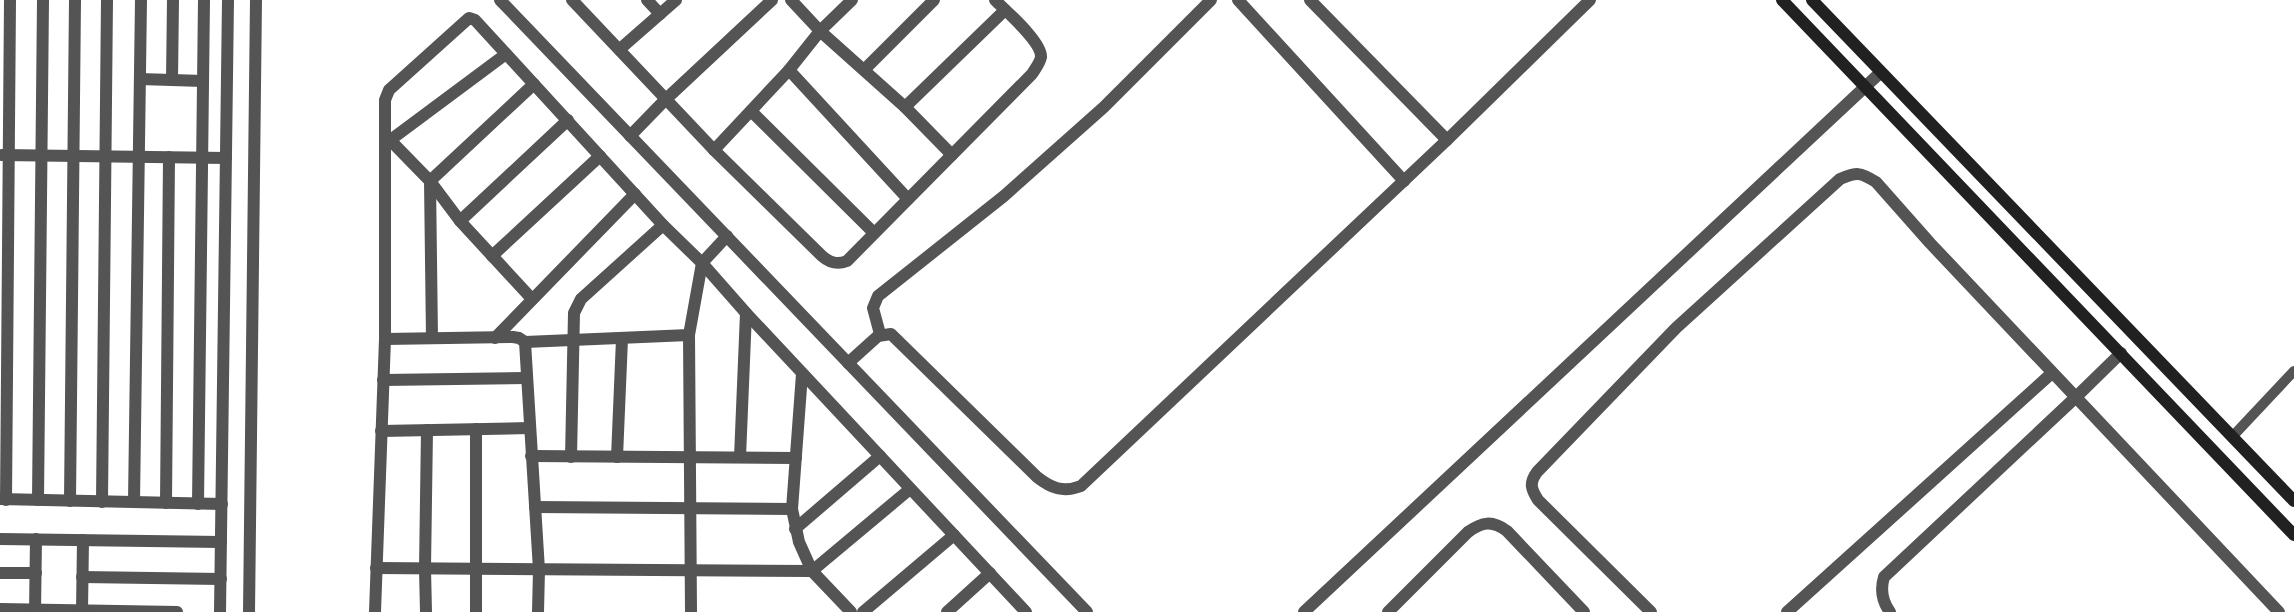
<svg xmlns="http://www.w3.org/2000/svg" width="2294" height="612" font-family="Figtree,sans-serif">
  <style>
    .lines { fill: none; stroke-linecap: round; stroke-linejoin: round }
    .lane { stroke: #545454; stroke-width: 10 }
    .street { stroke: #545454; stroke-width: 12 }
    .secondary { stroke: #212121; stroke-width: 12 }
  </style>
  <rect width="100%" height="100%" fill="#fff"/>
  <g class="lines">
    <polyline class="lane" points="2232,437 2294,371"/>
    <g class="street">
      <polyline points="500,0 1087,612"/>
      <path d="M572,0L714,150L822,256C830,263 837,265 847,261L1032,74C1035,69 1040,63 1041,57C1042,42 1006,11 995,0"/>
      <polyline points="647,0 660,14"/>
      <polyline points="791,0 820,31 905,107 952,155"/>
      <polyline points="1238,0 1404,181"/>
      <polyline points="1310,0 1447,140"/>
      <polyline points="620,49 676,0"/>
      <polyline points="865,69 934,0"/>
      <polyline points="789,70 908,199"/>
      <polyline points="140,79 203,81"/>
      <polyline points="172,80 173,0"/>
      <polyline points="905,107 1005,10"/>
      <polyline points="751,111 874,233"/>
      <polyline points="630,136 665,100 772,0"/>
      <polyline points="390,140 430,181 460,221 532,299"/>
      <polyline points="385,144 506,54"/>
      <polyline points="714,150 789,70 820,31 852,0"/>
      <polyline points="2,155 226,158"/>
      <polyline points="460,221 568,120"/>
      <polyline points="492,256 600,156"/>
      <polyline points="880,334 873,308 878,296 1004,196 1104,107 1211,0"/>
      <polyline points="432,338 430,181 534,84"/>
      <polyline points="495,338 635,194"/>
      <polyline points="385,339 513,337 519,338 525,342 539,570 538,612"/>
      <polyline points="525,342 689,335"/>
      <path d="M848,363L878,336L891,334L1037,477C1051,488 1063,493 1081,486L1447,140L1590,0"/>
      <polyline points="802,374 792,509 799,542 812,571 851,612"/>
      <polyline points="383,380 526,378"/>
      <polyline points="381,431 530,428"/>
      <polyline points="531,456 796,458"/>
      <polyline points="571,457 574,313 581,299 663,225"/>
      <polyline points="617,457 622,339"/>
      <polyline points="740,457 746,313"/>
      <polyline points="0,499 222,504"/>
      <polyline points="6,500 10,0"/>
      <polyline points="38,500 43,0"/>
      <polyline points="70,501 75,0"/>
      <polyline points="102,502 107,0"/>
      <polyline points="134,502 141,0"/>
      <polyline points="166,503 169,157"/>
      <polyline points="198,504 204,0"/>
      <polyline points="535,507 792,509"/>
      <polyline points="795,529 880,456"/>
      <polyline points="0,539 221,542"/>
      <polyline points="376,568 812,571 910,489"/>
      <polyline points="0,573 36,573"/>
      <polyline points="82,577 221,579"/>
      <polyline points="0,609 177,612"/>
      <polyline points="82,611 83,540"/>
      <polyline points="35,612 36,539"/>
      <polyline points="220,612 228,0"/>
      <polyline points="249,612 256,0"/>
      <polyline points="375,612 385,339 385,100 389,90 469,18 475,20 663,225 702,263 746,313 1026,612"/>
      <polyline points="426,612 425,569 427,430"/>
      <polyline points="476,612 476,429"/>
      <polyline points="691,612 689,335 702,263 727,236"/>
      <polyline points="863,612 954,535"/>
      <polyline points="947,612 990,573"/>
      <polyline points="1304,612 1881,72"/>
      <path d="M1388,612L1468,532C1482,522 1492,520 1507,531L1584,612"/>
      <path d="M1651,612L1538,500C1531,489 1529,483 1537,472L1676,328L1840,179C1857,172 1860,172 1876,182L1930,243L2279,612"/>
      <polyline points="1787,612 2052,373"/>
      <path d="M1890,612C1882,601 1880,590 1884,577L2076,397L2121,353"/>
    </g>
    <g class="secondary">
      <polyline points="1782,0 2294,535"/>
      <polyline points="1812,0 2294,501"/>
    </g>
  </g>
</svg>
